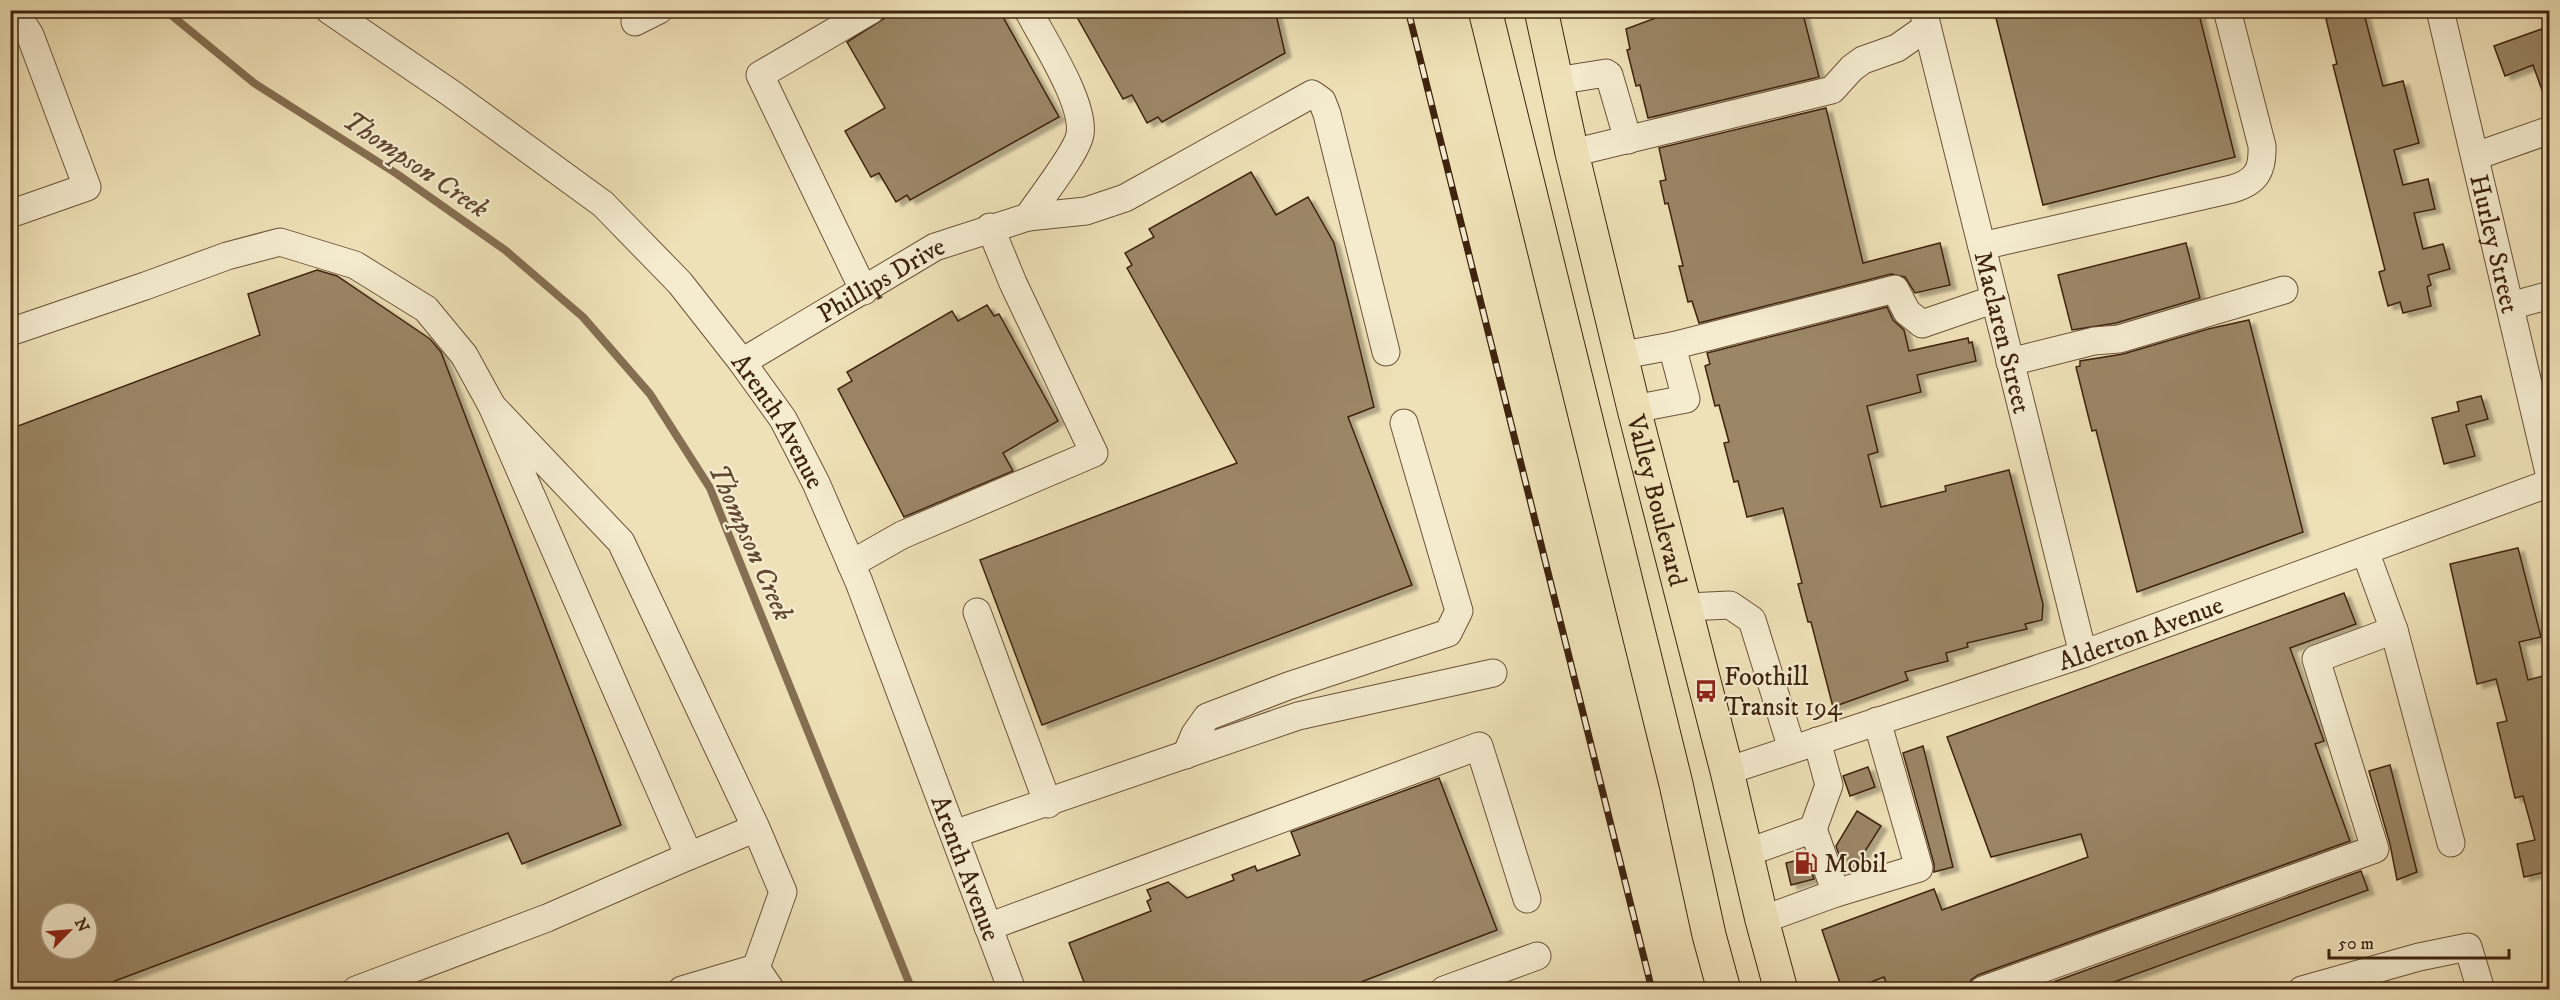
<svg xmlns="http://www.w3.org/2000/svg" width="2560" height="1000" font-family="'IM FELL DW Pica',serif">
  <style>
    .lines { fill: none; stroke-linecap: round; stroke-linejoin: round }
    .stream { stroke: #856e51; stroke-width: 8 }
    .building { fill: #9b8666; stroke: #3f230e; stroke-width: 1.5; fill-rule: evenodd; filter: url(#shadow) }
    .minor-casing { stroke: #6b5238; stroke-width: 29 }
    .major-casing { stroke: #3f230e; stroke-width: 35 }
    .minor { stroke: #f5ecd0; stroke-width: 27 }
    .major { stroke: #efe1b7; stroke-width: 33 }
    .rail-casing { stroke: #3f230e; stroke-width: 7 }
    .rail { stroke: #f5ecd0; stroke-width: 4.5; stroke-dasharray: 14; stroke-linecap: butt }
    .labels { text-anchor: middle; stroke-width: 4.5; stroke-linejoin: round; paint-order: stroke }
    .street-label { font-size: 26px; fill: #3f230e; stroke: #f5ecd0 }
    .poi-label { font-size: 26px; fill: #3f230e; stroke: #f5ecd0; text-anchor: start }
    .water-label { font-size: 27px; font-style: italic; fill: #624830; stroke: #f5ecd0 }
  </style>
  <defs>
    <filter id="shadow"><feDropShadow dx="6" dy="4" stdDeviation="1.5" flood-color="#0004"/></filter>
  </defs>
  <rect width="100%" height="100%" fill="#efe1b7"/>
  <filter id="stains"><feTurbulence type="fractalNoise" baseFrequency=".00333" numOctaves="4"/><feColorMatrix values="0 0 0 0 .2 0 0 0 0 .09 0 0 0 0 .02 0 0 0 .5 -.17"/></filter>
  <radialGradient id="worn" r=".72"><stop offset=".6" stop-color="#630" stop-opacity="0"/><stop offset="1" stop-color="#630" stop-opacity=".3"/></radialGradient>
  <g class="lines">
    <polyline class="stream" points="165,10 254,83 397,174 505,250 583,317 650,394 710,488 912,990"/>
  </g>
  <g class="building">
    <polygon points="897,10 999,10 1059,117 910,200 907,195 896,202 879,173 871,177 845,131 885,108 847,42"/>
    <polygon points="1073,10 1275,10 1285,53 1162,122 1158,117 1147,123 1132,95 1123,99"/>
    <polygon points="1677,10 1802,10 1819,77 1648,118 1640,85 1636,86 1627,50 1630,49 1626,29"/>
    <polygon points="1994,10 2198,10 2235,157 2043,205"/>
    <polygon points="2327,10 2363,10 2383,86 2403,81 2419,143 2394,150 2403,185 2428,179 2435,209 2414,213 2423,249 2443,244 2450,269 2428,275 2431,285 2427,287 2431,306 2403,313 2400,302 2388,306 2379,272 2385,270 2333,65 2337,64 2326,19 2329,18"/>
    <polygon points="2550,26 2550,104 2547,104 2533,65 2505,76 2494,46"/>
    <polygon points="1826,108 1863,263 1940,243 1950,285 1915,293 1905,277 1891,274 1699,323 1692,301 1688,302 1679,266 1683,266 1668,203 1665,204 1660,181 1666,180 1659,148"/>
    <polygon points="1251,172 1276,215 1308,197 1334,243 1374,407 1348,417 1412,585 1042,725 980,560 1237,463 1127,268 1132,265 1125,253 1154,237 1149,229"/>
    <polygon points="2186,243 2200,298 2116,323 2072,330 2058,275"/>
    <path d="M317,270L337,276L430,339L441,352L621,825L522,864L508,833L91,990H10V429L260,335L248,294ZM51,913H87V949H51Z"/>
    <polygon points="987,305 994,316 999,314 1058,421 1003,453 1013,471 904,517 838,389 852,381 847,372 952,311 958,321"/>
    <polygon points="1887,307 1893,320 1904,330 1909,351 1968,338 1969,343 1972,342 1976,361 1917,375 1921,392 1867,406 1878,452 1868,455 1881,507 1946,491 1945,486 2009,470 2043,604 2042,620 2025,624 2027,629 1967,643 1968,647 1946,653 1948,661 1905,672 1908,680 1833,707 1811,622 1808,622 1798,584 1802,583 1783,508 1747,517 1738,481 1734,482 1724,443 1729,442 1719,405 1715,406 1705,366 1710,364 1707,353"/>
    <polygon points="2249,320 2303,532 2137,592 2096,430 2092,431 2076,367 2080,366 2080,361 2123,354 2208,329"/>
    <polygon points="2481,396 2488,419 2466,425 2475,456 2444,464 2432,418 2459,411 2457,402"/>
    <polygon points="2518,548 2541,637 2519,642 2528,680 2550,674 2550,871 2524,877 2517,844 2535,840 2523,796 2515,798 2497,723 2507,721 2496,679 2477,684 2450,564"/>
    <polygon points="2344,593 2356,624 2290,648 2324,741 2315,744 2350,841 1978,975 1971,980 1968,990 1889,990 1884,977 1853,989 1851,983 1841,986 1822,930 1934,889 1942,910 2088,857 2081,834 1991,857 1947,737"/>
    <polygon points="1923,746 1953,867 1934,872 1934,864 1903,753"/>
    <polygon points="2390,765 2417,872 2397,880 2390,844 2369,771"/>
    <polygon points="1868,767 1875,787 1850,796 1843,776"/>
    <polygon points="1439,778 1497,930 1340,990 1087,990 1069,943 1151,911 1147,901 1151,899 1147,890 1168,882 1187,898 1234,880 1232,875 1255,866 1257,871 1300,855 1291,832"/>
    <polygon points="1857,811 1881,826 1852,872 1843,866 1836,846"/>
    <polygon points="1807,858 1814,879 1791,885 1786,863"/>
    <polygon points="2361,871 2368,890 2092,990 2031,990"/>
  </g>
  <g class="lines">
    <g class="minor-casing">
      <g id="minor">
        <path id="s1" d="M329,10L452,94L603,204L680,283L742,362L783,419L816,483L859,582L1012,990"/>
        <path id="s2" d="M1923,10L2083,654"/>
        <path id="s3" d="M2440,10L2550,477"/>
        <polyline points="635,22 659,10"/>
        <polyline points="1556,81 1606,73 1609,75 1628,140"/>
        <polyline points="1572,153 1832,90 1852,68 1863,60 1897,48 1927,27"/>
        <polyline points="2476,156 2550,130"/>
        <polyline points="10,214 87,187 30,35 14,10"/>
        <path d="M1028,217C1039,200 1078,151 1080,134C1085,103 1043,39 1028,10"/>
        <path d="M1982,246L2232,189C2256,182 2263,171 2262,146L2227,10"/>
        <polyline points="864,291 760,75 871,10"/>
        <polyline points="2510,306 2550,295"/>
        <polyline points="10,332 145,286 227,256 280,242 355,265 426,309 464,355 492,406"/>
        <polyline points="1623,355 1672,346 1895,289 1907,312 1922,324 1995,299"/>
        <path id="s4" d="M742,362L935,247L1028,217L1086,211L1125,198L1312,94L1322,101L1327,114L1386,352"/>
        <polyline points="2010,362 2094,341 2119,339 2284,290"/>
        <polyline points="1634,409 1686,399 1672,346"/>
        <polyline points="851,564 902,535 1094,453 1013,283 990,227"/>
        <polyline points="1686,607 1730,605 1752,620 1792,749"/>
        <polyline points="977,612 1048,804"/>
        <polyline points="2394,630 2451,843"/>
        <polyline points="1186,755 1195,734 1207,717 1288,686 1448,633 1459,611 1404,423"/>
        <path id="s5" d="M1727,771L2083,654L2550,483"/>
        <polyline points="756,828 689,856 492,406 621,542 756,828 783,892 756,968"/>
        <polyline points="1813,829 1836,893"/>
        <polyline points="954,834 1298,716 1493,673"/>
        <polyline points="1746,853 1813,829 1829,785 1817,741"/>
        <polyline points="1762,920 1836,893 1919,868 1877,721"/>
        <polyline points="988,927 1479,746 1527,899"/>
        <polyline points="756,968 771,990"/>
        <polyline points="356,990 547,918 689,856"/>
        <polyline points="682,990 756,968"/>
        <polyline points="1444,990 1537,956"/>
        <polyline points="1983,990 2375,849 2316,659 2394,630 2365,551"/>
        <polyline points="2302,990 2419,957 2468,947 2481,990"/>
      </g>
    </g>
    <g class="major-casing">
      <g id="major">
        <polyline points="1485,10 1676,784 1709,935 1724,990"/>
        <path id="s6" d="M1541,10L1572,153L1634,409L1727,771L1762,920L1781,990"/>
      </g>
    </g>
    <use href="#minor" class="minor"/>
    <use href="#major" class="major"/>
    <g class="rail-casing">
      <polyline id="rail" points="1408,10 1652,990"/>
    </g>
    <use href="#rail" class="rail"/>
  </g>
  <defs>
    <g id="bus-bare" transform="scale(1.8)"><path d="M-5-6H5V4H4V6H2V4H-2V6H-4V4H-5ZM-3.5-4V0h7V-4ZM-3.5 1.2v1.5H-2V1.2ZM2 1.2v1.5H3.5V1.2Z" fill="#8f2418" stroke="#f5ecd0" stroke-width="2.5" paint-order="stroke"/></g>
    <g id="fuel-bare" transform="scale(1.8)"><path d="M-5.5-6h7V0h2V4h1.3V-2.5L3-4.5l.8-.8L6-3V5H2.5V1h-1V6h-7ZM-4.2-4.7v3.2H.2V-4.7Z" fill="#8f2418" stroke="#f5ecd0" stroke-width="2.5" paint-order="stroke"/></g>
  </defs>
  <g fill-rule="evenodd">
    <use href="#bus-bare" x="1706" y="691"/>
    <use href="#fuel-bare" x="1806" y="863"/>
  </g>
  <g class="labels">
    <g class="street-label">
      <text dy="9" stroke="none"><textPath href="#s3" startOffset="240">Hurley Street</textPath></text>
      <text dy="9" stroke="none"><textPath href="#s4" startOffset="162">Phillips Drive</textPath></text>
      <text dy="9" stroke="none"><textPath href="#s2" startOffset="332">Maclaren Street</textPath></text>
      <text dy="9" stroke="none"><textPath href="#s1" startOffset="616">Arenth Avenue</textPath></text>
      <text dy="9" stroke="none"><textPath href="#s6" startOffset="504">Valley Boulevard</textPath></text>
      <text dy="9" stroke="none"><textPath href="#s5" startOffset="436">Alderton Avenue</textPath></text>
      <text dy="9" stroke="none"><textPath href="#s1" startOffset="1102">Arenth Avenue</textPath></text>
    </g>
    <g class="poi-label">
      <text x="1724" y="685">Foothill<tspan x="1724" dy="30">Transit 194</tspan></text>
      <text x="1824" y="872">Mobil</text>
    </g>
    <g class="water-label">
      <text transform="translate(416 164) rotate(34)" y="9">Thompson Creek</text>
      <text transform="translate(751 542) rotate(66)" y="9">Thompson Creek</text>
    </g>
  </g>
  <rect width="2560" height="1000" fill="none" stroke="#efe1b7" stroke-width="36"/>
  <rect x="12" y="12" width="2536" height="976" fill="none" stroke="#3f230e" stroke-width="3"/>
  <rect x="18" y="18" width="2524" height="964" fill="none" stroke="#3f230e" stroke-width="1.5"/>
  <g transform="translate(69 931) rotate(65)"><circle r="28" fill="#f5ecd0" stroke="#ac9c82" stroke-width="1.5"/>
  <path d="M0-4.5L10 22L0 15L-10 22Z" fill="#8f2418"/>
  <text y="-9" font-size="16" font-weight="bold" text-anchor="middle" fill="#3f230e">N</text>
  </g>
  <path d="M2329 949v9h180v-9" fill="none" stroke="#3f230e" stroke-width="3"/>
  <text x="2338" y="949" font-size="18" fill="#3f230e" stroke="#f5ecd0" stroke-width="4.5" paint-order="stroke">50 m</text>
  <rect width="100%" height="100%" filter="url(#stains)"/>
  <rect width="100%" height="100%" fill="url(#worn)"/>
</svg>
